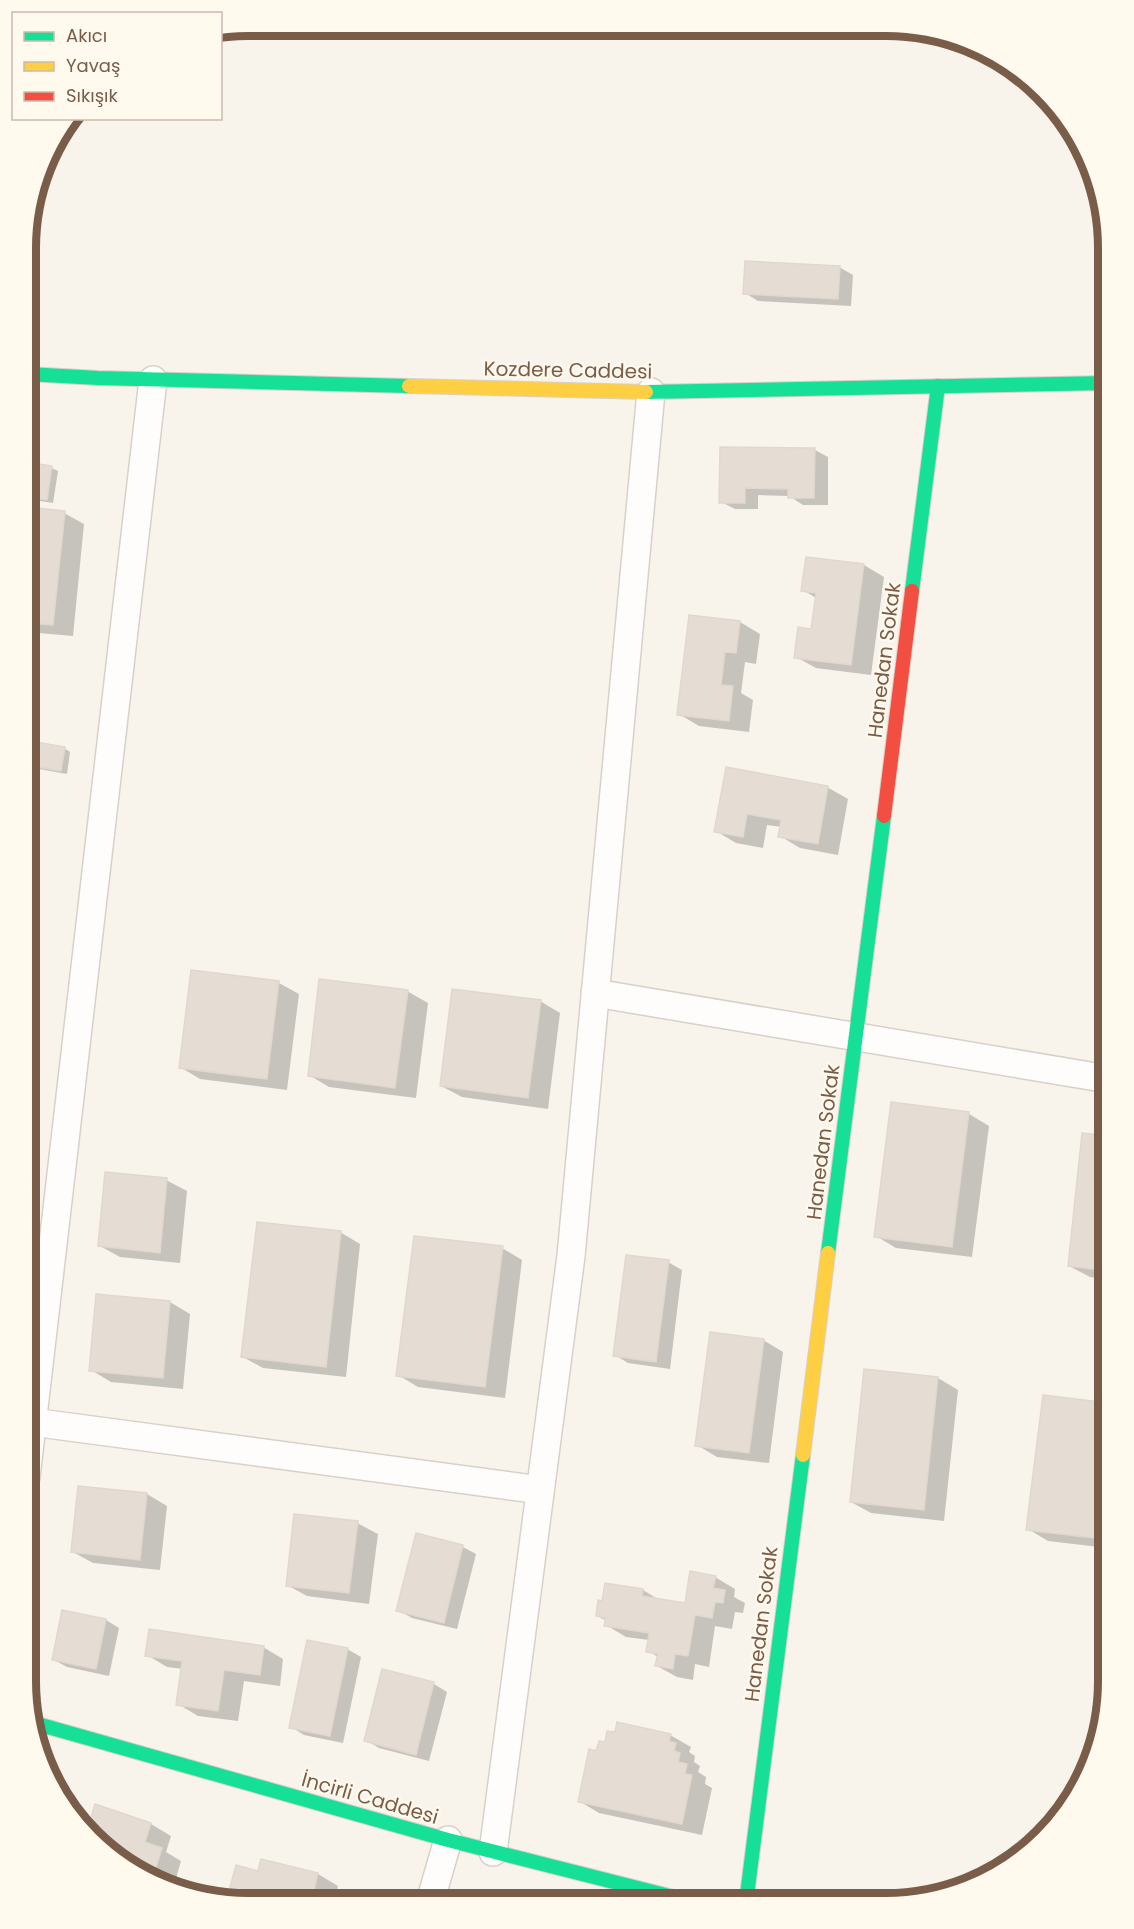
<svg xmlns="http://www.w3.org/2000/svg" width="1134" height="1929" font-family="Poppins,sans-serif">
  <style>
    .shadow { fill: #0003 }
    .building { fill: #e5ddd3; stroke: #e2d7cd; stroke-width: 1.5 }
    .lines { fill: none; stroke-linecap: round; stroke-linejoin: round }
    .street-casing { stroke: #d7d1ca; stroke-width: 30 }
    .fast-casing { stroke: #d8d1c8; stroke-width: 16 }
    .slow-casing { stroke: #d8d1c8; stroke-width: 16 }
    .jam-casing { stroke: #d8d1c8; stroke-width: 16 }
    .street { stroke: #fefdfc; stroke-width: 27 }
    .fast { stroke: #16e098; stroke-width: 14 }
    .slow { stroke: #ffcf43; stroke-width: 14 }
    .jam { stroke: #f24e42; stroke-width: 14 }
    .labels { text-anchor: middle; stroke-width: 4.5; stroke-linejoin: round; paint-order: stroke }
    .street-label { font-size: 20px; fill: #7a5d48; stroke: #fff9ee }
    .rim { fill: none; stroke: #7a5d48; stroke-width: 8 }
  </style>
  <rect width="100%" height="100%" fill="#f8f4ec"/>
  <g class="shadow">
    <polygon points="839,267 853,275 851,306 758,301 745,293"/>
    <polygon points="722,448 815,450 828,457 828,505 803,505 789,496 758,495 758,509 735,509 721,502"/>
    <polygon points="27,463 52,468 58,471 53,503 27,499"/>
    <polygon points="27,509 64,513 84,524 73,636 27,632"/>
    <polygon points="864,565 884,577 871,675 816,668 796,657 812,630 816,598 803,590"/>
    <polygon points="740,622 760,634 756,664 745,662 741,693 753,700 749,732 699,726 679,714"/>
    <polygon points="64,748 70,752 67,774 39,769 33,766"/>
    <polygon points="727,769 827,787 848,799 838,855 800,848 780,836 782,827 767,825 763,848 736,843 716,831"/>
    <polygon points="279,983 299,994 287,1090 200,1079 180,1067"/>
    <polygon points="407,991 428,1003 416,1098 329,1087 309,1075"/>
    <polygon points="540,1001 560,1013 548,1109 462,1097 441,1086"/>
    <polygon points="969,1114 989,1126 972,1257 896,1248 876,1236"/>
    <polygon points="26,1132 35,1136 27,1202 26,1202"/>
    <polygon points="1084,1135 1108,1137 1108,1279 1090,1277 1069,1266"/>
    <polygon points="166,1180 187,1191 180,1263 120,1257 100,1246"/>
    <polygon points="340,1232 360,1244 346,1377 263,1368 243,1357"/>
    <polygon points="502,1248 522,1260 505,1398 418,1387 398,1375"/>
    <polygon points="668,1262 682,1270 670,1369 628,1363 615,1355"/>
    <polygon points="98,1296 170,1302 190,1314 183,1389 111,1382 91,1370"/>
    <polygon points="763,1340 783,1352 769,1463 717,1457 697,1445"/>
    <polygon points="938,1378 958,1390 944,1521 871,1513 851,1502"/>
    <polygon points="1044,1397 1108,1405 1108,1548 1048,1541 1028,1529"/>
    <polygon points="79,1488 147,1494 167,1506 160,1570 93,1563 73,1552"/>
    <polygon points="357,1523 378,1534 369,1604 307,1596 287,1585"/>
    <polygon points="417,1535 463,1547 476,1554 457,1629 412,1618 398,1610"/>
    <polygon points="715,1577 735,1589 734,1597 745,1603 743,1613 735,1612 732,1629 715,1626 709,1667 695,1664 693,1680 677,1677 657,1666 658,1657 648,1651 649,1640 626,1637 606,1625 607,1621 597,1616 604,1602 643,1590 661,1601 686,1605"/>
    <polygon points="63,1611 106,1620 119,1628 109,1676 67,1667 54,1660"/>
    <polygon points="263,1647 283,1659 280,1686 244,1681 238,1721 198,1716 178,1704 183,1669 167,1667 147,1655"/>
    <polygon points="347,1649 361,1657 343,1743 304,1735 291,1727"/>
    <polygon points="384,1671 434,1684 447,1692 429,1761 379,1748 366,1740"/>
    <polygon points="670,1735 691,1747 689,1752 695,1756 694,1762 700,1766 698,1772 706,1777 705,1784 712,1788 702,1835 599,1813 579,1801 597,1752 606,1743"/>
    <polygon points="71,1816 91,1822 151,1824 171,1836 166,1852 181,1861 173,1889 163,1886 112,1857"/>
    <polygon points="262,1860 318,1874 338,1886 334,1902 228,1902 259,1873"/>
  </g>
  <g class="building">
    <polygon points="745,261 840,266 838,299 743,294"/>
    <polygon points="720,447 815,448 814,498 788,498 788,489 745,488 745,503 719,503"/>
    <polygon points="27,462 52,466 47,500 27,497"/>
    <polygon points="27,507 65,511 53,625 27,623"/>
    <polygon points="806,557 864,564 851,665 794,658 798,627 811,629 816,593 801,591"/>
    <polygon points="689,615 740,621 736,653 725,652 721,685 733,686 729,721 677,715"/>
    <polygon points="36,742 65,747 61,771 31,766"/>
    <polygon points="726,767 828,786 818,844 778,837 781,820 747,814 743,837 714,832"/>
    <polygon points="191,970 279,981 267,1079 179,1068"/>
    <polygon points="319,979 408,990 395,1088 308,1076"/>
    <polygon points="452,989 541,1000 528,1098 440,1086"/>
    <polygon points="891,1102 969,1112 952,1247 874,1237"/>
    <polygon points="1082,1133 1108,1136 1108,1271 1068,1266"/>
    <polygon points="105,1172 167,1178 160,1253 98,1246"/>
    <polygon points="257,1222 341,1231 326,1367 241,1357"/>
    <polygon points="414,1236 503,1246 485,1387 396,1376"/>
    <polygon points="626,1255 669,1260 656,1362 613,1356"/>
    <polygon points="96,1294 170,1301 163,1378 89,1371"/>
    <polygon points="710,1332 764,1339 749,1453 695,1446"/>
    <polygon points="864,1369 938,1377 924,1510 850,1502"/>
    <polygon points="1043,1395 1108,1403 1108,1496 1103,1539 1026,1530"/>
    <polygon points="78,1486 147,1493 140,1560 71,1552"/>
    <polygon points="294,1514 358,1521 349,1593 286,1586"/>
    <polygon points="416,1533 463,1545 444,1623 396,1611"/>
    <polygon points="690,1571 716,1576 713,1588 725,1590 723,1603 715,1602 712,1618 695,1615 688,1656 675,1654 673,1669 655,1666 658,1654 646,1652 649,1633 604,1626 606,1618 596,1616 598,1600 602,1601 605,1583 643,1589 642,1596 685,1603"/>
    <polygon points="62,1610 106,1619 96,1669 52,1660"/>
    <polygon points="149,1629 264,1646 260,1675 224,1670 218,1711 176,1705 182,1661 145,1656"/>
    <polygon points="307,1640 348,1648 330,1736 289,1728"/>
    <polygon points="382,1669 434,1682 416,1755 364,1741"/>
    <polygon points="617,1722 671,1734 669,1741 676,1743 674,1751 680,1753 678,1762 687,1764 685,1774 692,1775 682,1824 578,1802 589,1749 596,1751 599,1741 605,1742 607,1731 615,1732"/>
    <polygon points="95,1804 151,1823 145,1842 162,1848 152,1880 112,1857 70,1814 90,1821"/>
    <polygon points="261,1859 318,1873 313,1895 330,1900 330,1902 226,1902 236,1865 258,1871"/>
  </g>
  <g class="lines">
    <g class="street-casing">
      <g id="street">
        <polyline points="595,993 1108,1079"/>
        <polyline points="32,1422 540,1490"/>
        <polyline points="26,1477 153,380"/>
        <polyline points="493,1852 571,1256 651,392"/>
        <polyline points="430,1902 448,1840"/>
      </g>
    </g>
    <g class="fast-casing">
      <g id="fast">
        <polyline points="27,374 98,378 409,386"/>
        <polyline points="646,392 1108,383"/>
        <polyline points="912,591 938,386"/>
        <polyline points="828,1253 884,816"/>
        <polyline points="34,1723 448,1840 697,1903"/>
        <polyline points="746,1903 803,1455"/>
      </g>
    </g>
    <g class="slow-casing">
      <g id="slow">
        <polyline points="409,386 646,392"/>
        <polyline points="803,1455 828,1253"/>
      </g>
    </g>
    <g class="jam-casing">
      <polyline id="jam" points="884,816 912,591"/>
    </g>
    <use href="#street" class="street"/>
    <use href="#fast" class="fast"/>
    <use href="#slow" class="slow"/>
    <use href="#jam" class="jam"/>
  </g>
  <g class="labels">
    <g class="street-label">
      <text transform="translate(568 370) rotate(1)" y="7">Kozdere Caddesi</text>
      <text transform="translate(884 660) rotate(-83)" y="7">Hanedan Sokak</text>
      <text transform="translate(823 1142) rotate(-83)" y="7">Hanedan Sokak</text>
      <text transform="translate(761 1624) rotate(-83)" y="7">Hanedan Sokak</text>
      <text transform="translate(370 1798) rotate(16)" y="7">İncirli Caddesi</text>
    </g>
  </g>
  <path d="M0 0H1134V1929H0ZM248 36H886A212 212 0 0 1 1098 248V1681A212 212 0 0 1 886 1893H248A212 212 0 0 1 36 1681V248A212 212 0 0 1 248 36Z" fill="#fff9ee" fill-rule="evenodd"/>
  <path class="rim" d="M248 36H886A212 212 0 0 1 1098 248V1681A212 212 0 0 1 886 1893H248A212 212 0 0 1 36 1681V248A212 212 0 0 1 248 36Z"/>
  <rect x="12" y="12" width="210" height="108" fill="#fff9ee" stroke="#cabbac" stroke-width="1.5"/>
  <rect x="24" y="32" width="30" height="9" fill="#16e098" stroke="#cabbac" stroke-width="1.5"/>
  <text x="66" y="42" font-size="18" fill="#7a5d48">Akıcı</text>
  <rect x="24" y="62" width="30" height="9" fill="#ffcf43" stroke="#cabbac" stroke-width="1.5"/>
  <text x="66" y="72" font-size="18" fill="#7a5d48">Yavaş</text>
  <rect x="24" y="92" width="30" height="9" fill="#f24e42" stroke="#cabbac" stroke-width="1.5"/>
  <text x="66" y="102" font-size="18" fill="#7a5d48">Sıkışık</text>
</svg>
